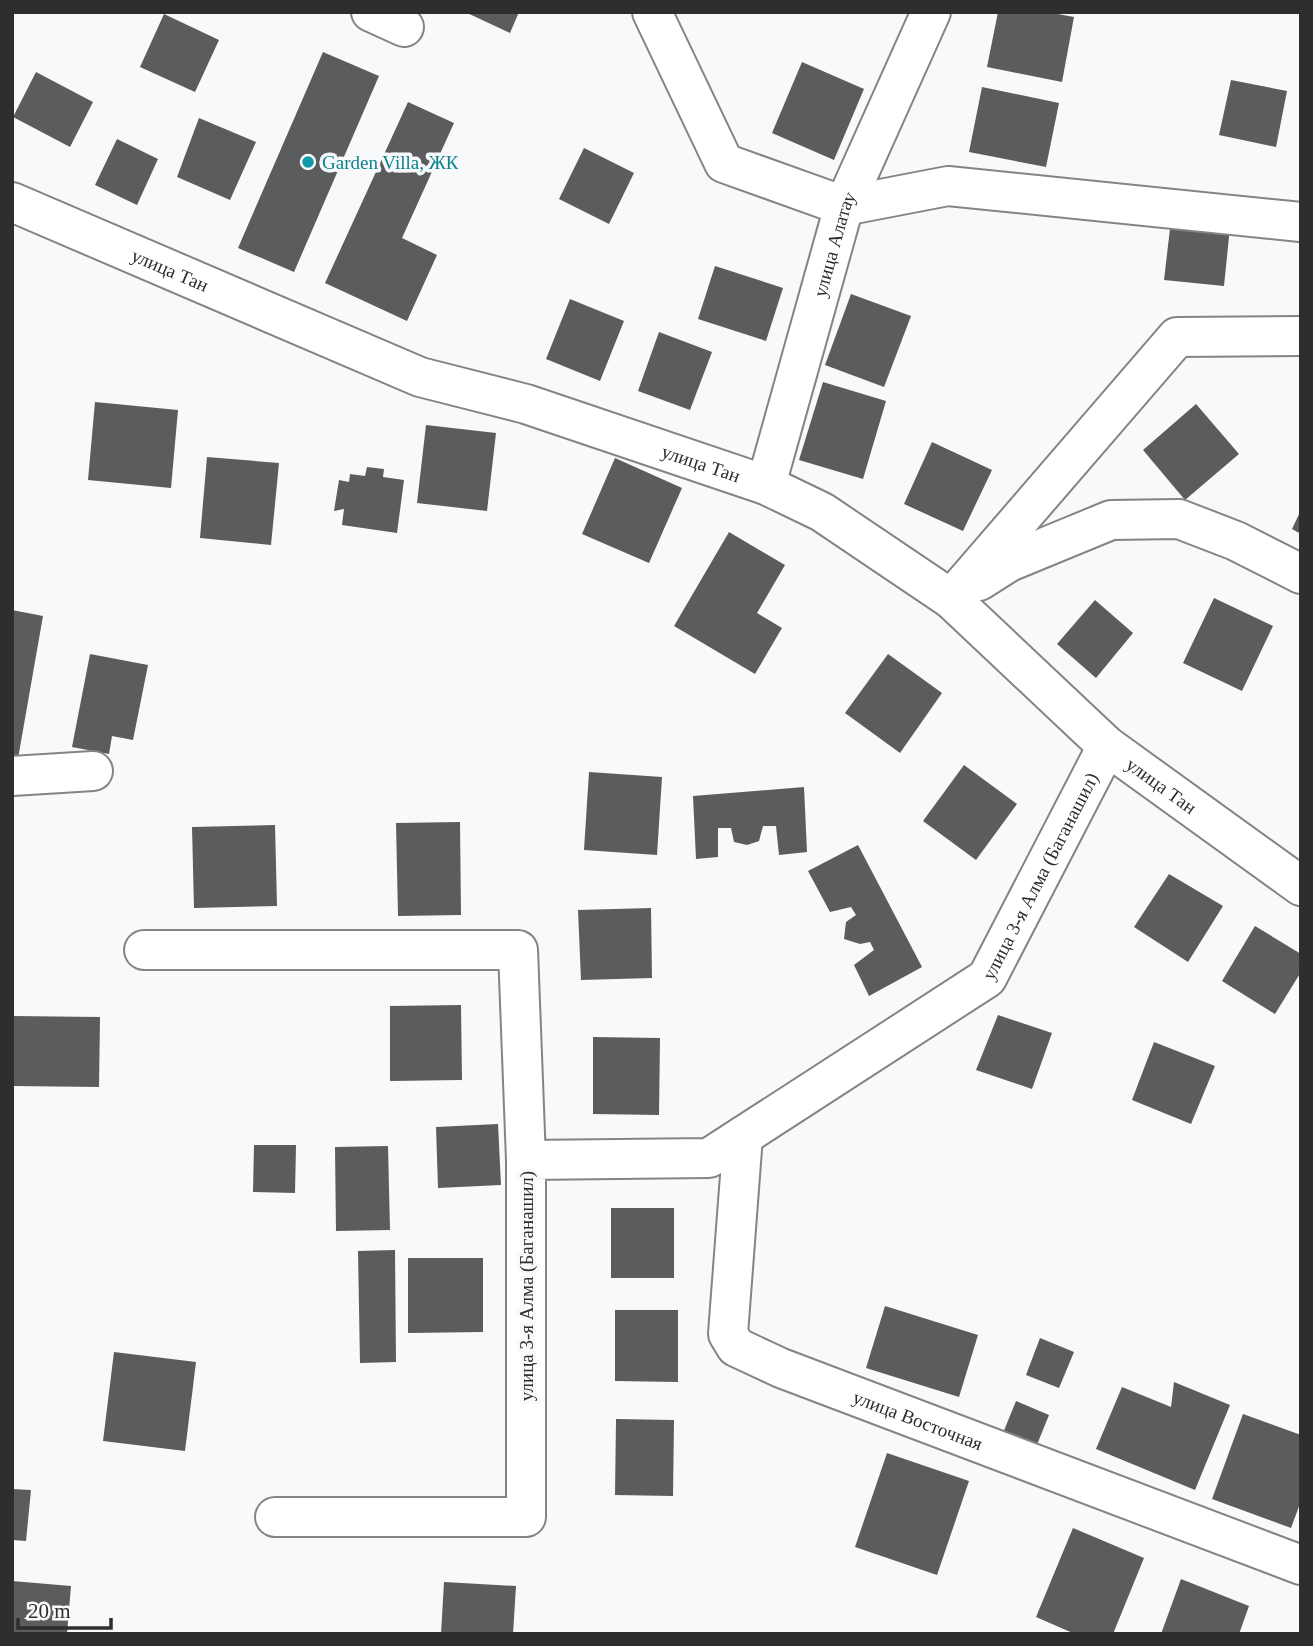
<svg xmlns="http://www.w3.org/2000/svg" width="1313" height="1646" font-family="Georgia,serif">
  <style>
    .building { fill: #5b5c5e }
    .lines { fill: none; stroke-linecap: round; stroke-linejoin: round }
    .minor-casing { stroke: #838485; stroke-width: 42 }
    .minor { stroke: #fff; stroke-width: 38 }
    .culture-dot { fill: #0f9aa8; stroke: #f8f9fa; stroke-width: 2.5 }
    .labels { text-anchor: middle; stroke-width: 7; stroke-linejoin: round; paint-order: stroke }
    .culture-label { font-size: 19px; fill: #0d838f; stroke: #f8f9fa; text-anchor: start }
    .street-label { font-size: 19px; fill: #2d2e2e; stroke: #f8f9fa }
  </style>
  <rect width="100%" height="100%" fill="#f8f9fa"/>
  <g class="building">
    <polygon points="465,12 519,12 510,33"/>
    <polygon points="998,12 1047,12 1074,17 1062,82 987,67"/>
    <polygon points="164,14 219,40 195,92 140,67"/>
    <polygon points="323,52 379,76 294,272 238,248"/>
    <polygon points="802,62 864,89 834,160 772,133"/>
    <polygon points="36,72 93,102 70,147 13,117"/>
    <polygon points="1231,80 1287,91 1276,147 1219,135"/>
    <polygon points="982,87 1059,103 1046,167 969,152"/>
    <polygon points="408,102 454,123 402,238 437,255 407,321 325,283"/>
    <polygon points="199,118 256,142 230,200 177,177"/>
    <polygon points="117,139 158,159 137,205 95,185"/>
    <polygon points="584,148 634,173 609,224 559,199"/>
    <polygon points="1171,220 1230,227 1224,286 1164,280"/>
    <polygon points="715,266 783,288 766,341 698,319"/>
    <polygon points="851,294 911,316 884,387 825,365"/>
    <polygon points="570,299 624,321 600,381 546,359"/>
    <polygon points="659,332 712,352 690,410 638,391"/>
    <polygon points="823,382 886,401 863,479 799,460"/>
    <polygon points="95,402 178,410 171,488 88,480"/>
    <polygon points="1196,404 1239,454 1185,500 1143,450"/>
    <polygon points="426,425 496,433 487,511 417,503"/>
    <polygon points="932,442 992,470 963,531 904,504"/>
    <polygon points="207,457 279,463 271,545 200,538"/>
    <polygon points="615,458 682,488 649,563 582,534"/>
    <polygon points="367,467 384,469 383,477 404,480 397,533 342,525 344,509 334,511 339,480 349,482 350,474 365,476"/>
    <polygon points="1301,510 1301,534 1292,529"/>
    <polygon points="729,532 785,565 757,613 782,628 755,674 674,626"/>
    <polygon points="1214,598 1273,626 1242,691 1183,663"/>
    <polygon points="1095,600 1133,633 1096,678 1057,644"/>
    <polygon points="12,610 43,616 16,770 12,770"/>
    <polygon points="90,654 148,665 133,740 112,736 109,754 72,747"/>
    <polygon points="888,654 942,693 900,753 845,713"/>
    <polygon points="964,765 1017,804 976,860 923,821"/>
    <polygon points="589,772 662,777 657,855 584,850"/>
    <polygon points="804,787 807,852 779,855 776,826 763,826 759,841 747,845 734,842 731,828 718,828 718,857 696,859 693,796"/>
    <polygon points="460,822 461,915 398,916 396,823"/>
    <polygon points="275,825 277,906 194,908 192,827"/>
    <polygon points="858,845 922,967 869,996 854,965 874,950 870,942 860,944 844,939 846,922 856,915 851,907 830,912 808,871"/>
    <polygon points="1169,874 1223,906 1188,962 1134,927"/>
    <polygon points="651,908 652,978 581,980 578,910"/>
    <polygon points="1255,926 1301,954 1301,972 1275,1014 1222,981"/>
    <polygon points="461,1005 462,1080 390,1081 390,1006"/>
    <polygon points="998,1015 1052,1033 1032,1089 976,1070"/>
    <polygon points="13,1016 100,1017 99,1087 12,1086"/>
    <polygon points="593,1037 660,1038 659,1115 593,1114"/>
    <polygon points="1154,1042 1215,1066 1191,1124 1132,1100"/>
    <polygon points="498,1124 501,1185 438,1188 436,1127"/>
    <polygon points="254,1145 296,1145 295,1193 253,1192"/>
    <polygon points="388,1146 390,1230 336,1231 335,1147"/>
    <rect x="611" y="1208" width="63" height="70"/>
    <polygon points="395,1250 396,1362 360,1363 358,1251"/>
    <polygon points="408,1258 483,1258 483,1332 408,1333"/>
    <polygon points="885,1306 978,1335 959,1397 866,1368"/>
    <polygon points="615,1310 678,1310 678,1382 615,1381"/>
    <polygon points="1040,1338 1074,1352 1059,1388 1026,1375"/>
    <polygon points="114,1352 196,1362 185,1451 103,1441"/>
    <polygon points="1174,1382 1230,1405 1195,1490 1096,1449 1122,1387 1171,1407"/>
    <polygon points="1016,1401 1049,1415 1034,1452 1001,1438"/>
    <polygon points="1243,1414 1301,1435 1301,1501 1291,1528 1212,1499"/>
    <polygon points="616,1419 674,1420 673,1496 615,1495"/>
    <polygon points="887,1453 969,1481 937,1575 855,1547"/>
    <polygon points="12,1489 31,1490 26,1541 12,1540"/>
    <polygon points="1073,1528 1144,1558 1113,1634 1075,1634 1036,1617"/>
    <polygon points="1181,1579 1249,1606 1239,1634 1161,1634"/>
    <polygon points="12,1581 71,1586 67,1634 12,1634"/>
    <polygon points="444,1582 516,1586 513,1634 441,1634"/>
  </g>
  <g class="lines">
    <g class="minor-casing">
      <g id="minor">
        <polyline points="371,12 404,27"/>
        <polyline points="652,12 724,163 844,206 948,186 1301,222"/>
        <path id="s1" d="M12,202L420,377L526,404L766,485L822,512L951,599L1107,746L1301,886"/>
        <path id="s2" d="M766,485L844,206L931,12"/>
        <polyline points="979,581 1009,562 1111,520 1179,519 1236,541 1301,574"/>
        <polyline points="951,599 1177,337 1301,336"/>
        <polyline points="12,776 93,771"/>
        <polyline points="144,950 518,950 526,1160"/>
        <path id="s3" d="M743,1136L728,1334L736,1347L781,1368L1301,1565"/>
        <path id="s4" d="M275,1517H526V1160L709,1158L987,978L1107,746"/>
      </g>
    </g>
    <use href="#minor" class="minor"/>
  </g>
  <circle class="culture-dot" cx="308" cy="162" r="7"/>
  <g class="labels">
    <g class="culture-label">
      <text x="322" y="169">Garden Villa, ЖК</text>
    </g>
    <g class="street-label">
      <text dy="7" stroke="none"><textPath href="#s2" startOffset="250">улица Алатау</textPath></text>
      <text dy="7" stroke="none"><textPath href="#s1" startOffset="172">улица Тан</textPath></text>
      <text dy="7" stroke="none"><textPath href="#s1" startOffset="738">улица Тан</textPath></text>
      <text dy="7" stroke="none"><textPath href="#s1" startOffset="1306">улица Тан</textPath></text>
      <text dy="7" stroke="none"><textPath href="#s4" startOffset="1237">улица 3-я Алма (Баганашил)</textPath></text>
      <text transform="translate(526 1286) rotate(-90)" y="7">улица 3-я Алма (Баганашил)</text>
      <text dy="7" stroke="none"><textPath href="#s3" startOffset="410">улица Восточная</textPath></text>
    </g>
  </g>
  <rect width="1313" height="1646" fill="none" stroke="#2d2e2e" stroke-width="28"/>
  <path d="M18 1618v10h93v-10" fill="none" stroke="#2d2e2e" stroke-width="3.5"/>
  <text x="28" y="1618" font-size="21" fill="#2d2e2e" stroke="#f8f9fa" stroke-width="5" paint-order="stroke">20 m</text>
</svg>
